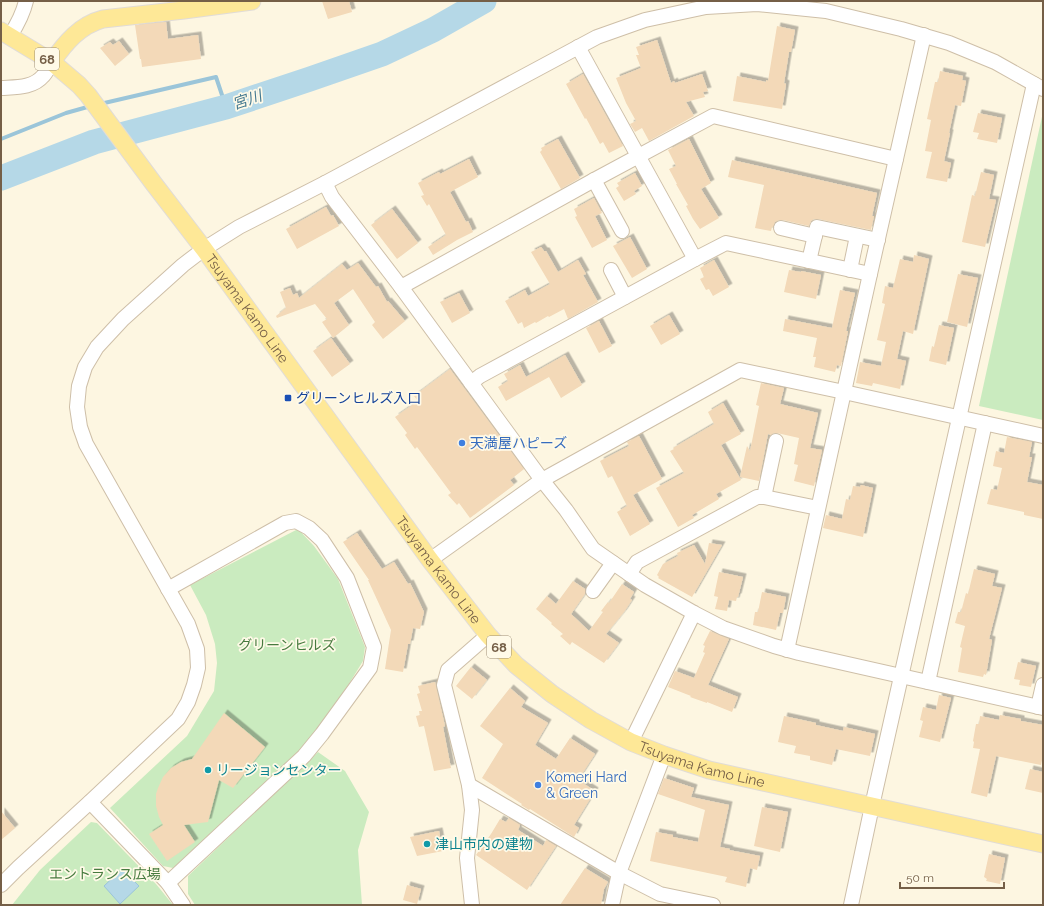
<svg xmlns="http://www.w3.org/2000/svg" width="1044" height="906" font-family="Raleway,'Noto Sans JP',sans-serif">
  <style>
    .green { fill: #caebbf }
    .water { fill: #b5d8e7; stroke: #9bc5d9 }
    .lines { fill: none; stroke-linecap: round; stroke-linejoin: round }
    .stream { stroke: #9bc5d9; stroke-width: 4 }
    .river { stroke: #b5d8e7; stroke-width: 25 }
    .building { fill: #f3d9b8; filter: url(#shadow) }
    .minor-casing { stroke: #cebfa8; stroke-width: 16 }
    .major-casing { stroke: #e1dcd7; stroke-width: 19 }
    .minor { stroke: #fff; stroke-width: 14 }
    .major { stroke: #fee897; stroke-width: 17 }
    .transit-dot { fill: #1a4fb4; stroke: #fffae8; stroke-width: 1.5 }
    .shop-dot { fill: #3f7fe0; stroke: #fffae8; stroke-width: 1.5 }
    .culture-dot { fill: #0f9aa8; stroke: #fffae8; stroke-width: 1.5 }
    .labels { text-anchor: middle; stroke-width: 3.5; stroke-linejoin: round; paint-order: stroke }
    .shield { fill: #fffae8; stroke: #9e8e77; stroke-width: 1 }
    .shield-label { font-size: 13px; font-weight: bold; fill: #755f47 }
    .street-label { font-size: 14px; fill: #755f47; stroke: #fffae8 }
    .transit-label { font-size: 14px; fill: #164399; stroke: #fffae8; text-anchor: start }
    .shop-label { font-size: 14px; fill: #366cbe; stroke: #fffae8; text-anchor: start }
    .park-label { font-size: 14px; fill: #477b3f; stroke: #fffae8 }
    .culture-label { font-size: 14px; fill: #0d838f; stroke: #fffae8; text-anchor: start }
    .water-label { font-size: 15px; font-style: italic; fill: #437890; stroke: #fffae8 }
  </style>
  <defs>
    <filter id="shadow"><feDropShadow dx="3.5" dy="-3.5" stdDeviation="0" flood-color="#0004"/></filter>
  </defs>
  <rect width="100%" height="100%" fill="#fdf6e1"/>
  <g class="green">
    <polygon points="1043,112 1043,420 979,406"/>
    <polygon points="298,529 314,546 338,579 365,647 363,661 318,734 269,779 178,869 163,866 110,808 187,736 214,691 217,663 215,644 206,615 190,585"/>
    <polygon points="318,752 345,771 369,812 358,850 362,905 195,905 188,894 188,876"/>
    <polygon points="91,822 97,823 156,884 173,905 12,905 40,870"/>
  </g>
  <polygon class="water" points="122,869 139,886 120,904 104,886"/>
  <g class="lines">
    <g class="stream">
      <polyline points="100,104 216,77 226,107"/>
      <polyline points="1,139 66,113 91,106"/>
    </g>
    <polyline class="river" points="1,178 94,142 226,107 310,79 382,54 433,30 484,1"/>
  </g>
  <g class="building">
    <polygon points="322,1 349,1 352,12 328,19"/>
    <polygon points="166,22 168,39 198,35 201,59 142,67 141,59 140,59 135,25"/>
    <polygon points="777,26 795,30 791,52 789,52 784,83 786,84 782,109 733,101 737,76 766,82 766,80 768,81"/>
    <polygon points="657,40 671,83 674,81 675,83 702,74 708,91 703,92 705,97 686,102 694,116 649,141 642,128 635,132 630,124 636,121 626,103 616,78 641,68 636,55 639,55 636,47"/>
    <polygon points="119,41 129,54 115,66 100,48 110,42 113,45"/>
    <polygon points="940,71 963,76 962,80 966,81 961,106 955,105 949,133 950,133 944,161 951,163 947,182 926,178 932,152 925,151 931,120 927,119 935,82 938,82"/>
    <polygon points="583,74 623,146 609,153 603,142 600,144 586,118 585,119 566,84"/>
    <polygon points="978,113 1002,118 997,143 977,139 979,133 973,132"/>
    <polygon points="558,139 580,178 561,189 540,152 542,150 541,148"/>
    <polygon points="689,139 711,183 701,189 719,218 700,229 693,219 686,206 688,205 676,184 677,184 669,169 676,166 668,150"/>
    <polygon points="469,159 478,177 450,192 466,222 468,221 473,232 457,240 433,255 428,247 446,235 429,204 427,206 421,196 424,195 418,183 439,172 440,174"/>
    <polygon points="732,160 877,193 872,216 874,216 871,230 818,219 814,219 811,221 809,226 783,220 779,220 775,222 773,227 772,227 771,231 755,228 764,185 728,177"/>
    <polygon points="981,172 994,175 989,199 996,200 985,247 962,242 972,195 975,196"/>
    <polygon points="635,173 642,186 634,191 636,194 624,201 616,188 619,186 617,183"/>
    <polygon points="594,198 602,213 595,216 607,240 592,248 575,217 577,216 574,209"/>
    <polygon points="326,207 331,216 333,215 339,226 297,249 286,229"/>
    <polygon points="392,209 418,243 397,259 371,225"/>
    <polygon points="630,237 647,269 632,278 613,246"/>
    <polygon points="541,247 544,251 546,251 558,272 578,260 586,274 583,275 598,302 568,319 564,309 549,317 548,316 536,323 535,322 524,328 522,322 518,324 505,301 525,290 528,296 550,284 531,252"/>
    <polygon points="914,255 929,259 913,334 903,331 897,359 906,361 900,389 873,383 872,386 856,383 860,362 881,366 886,342 877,340 885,304 882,303 885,286 893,288 900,259 913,262"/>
    <polygon points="714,260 729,287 713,296 709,289 706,290 700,279 704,277 700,268"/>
    <polygon points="358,263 376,287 378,286 387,302 388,301 405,321 383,339 372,325 375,322 353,289 334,303 349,325 333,338 322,322 327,319 315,304 277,318 276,316 286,308 280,292 290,288 293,295 297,293 299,298 342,264 347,270"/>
    <polygon points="789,270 801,272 801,271 821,275 816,299 784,292"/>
    <polygon points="958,274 978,278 967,327 947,322"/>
    <polygon points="840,290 855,293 846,331 848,331 841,366 837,365 835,372 814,367 816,357 813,357 817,338 783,331 785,319 832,328"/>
    <polygon points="459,293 470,313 452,323 440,302"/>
    <polygon points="669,315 680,334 661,345 650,326"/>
    <polygon points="599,321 612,346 599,353 586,328"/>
    <polygon points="939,325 954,328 946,365 929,361 932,346 934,347"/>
    <polygon points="331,338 350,364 332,377 313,351"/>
    <polygon points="565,355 582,385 561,398 549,377 506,401 498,387 508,381 504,374 520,365 526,377"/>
    <polygon points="450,369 524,469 510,480 514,485 470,518 459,503 457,505 448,495 451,493 417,447 415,449 405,435 407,433 395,417 418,401 414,396"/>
    <polygon points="761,383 784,388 780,404 818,413 810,448 822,450 814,486 794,481 798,465 794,464 799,438 777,433 774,433 771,435 768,434 759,481 740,477 747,446 750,451 759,406 756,405"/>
    <polygon points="723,403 741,434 721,445 741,480 716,494 719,499 692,515 694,518 678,527 656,488 684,473 670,451 674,449 673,448 714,424 708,412"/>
    <polygon points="639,436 662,479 633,495 650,524 630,536 617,512 627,506 612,476 608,478 600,461 629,446 627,442"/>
    <polygon points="1007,437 1032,442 1029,457 1032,457 1027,482 1043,485 1043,519 1024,515 1024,512 987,504 991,489 997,490 1002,468 993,466 996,451 1004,453"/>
    <polygon points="861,485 873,488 863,537 823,528 826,515 842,519 846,499 850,500 853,486 860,487"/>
    <polygon points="357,533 382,569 394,562 408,584 410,583 424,612 420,629 413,628 410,644 408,644 403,672 385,669 391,630 368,580 369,580 343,542"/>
    <polygon points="709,543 722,545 692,597 658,578 659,577 657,575 663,564 678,556 677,553 694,545 705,564"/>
    <polygon points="974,569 995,574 992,586 1002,588 989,639 992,640 986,675 984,674 983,677 958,672 962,648 960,647 965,626 955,623 958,612 961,612 966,593 968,594"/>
    <polygon points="719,572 743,577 738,597 737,597 736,601 729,600 727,611 715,609 718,597 714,596"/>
    <polygon points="573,581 585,589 585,594 571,614 589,631 603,612 601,611 608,602 609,603 622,584 634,592 630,599 632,600 624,612 606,634 619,643 604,663 572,642 570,645 560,636 563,634 551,624 552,623 536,609 547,596 556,604"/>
    <polygon points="762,592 786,597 783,613 780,613 776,630 753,625 755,612 758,612"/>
    <polygon points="710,631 729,639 708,685 738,697 732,712 707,702 707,703 690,697 691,696 668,687 675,671 694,678 705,653 703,652 705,646 703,645"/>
    <polygon points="1018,662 1036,666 1031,687 1019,685 1020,680 1014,679"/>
    <polygon points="471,667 487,680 472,699 456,686"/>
    <polygon points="435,682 445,726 443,727 451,768 434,771 424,726 419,727 416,716 420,715 419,711 422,711 417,694 420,693 418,686"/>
    <polygon points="510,688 525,701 521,707 548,723 535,745 556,759 570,738 595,754 578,780 595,791 574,825 579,828 574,837 530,809 529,810 521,805 522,804 482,778 503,744 480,726"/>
    <polygon points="939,695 951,698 940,742 919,737 923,721 920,720 923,707 936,710"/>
    <polygon points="224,713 265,747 233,788 219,780 208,822 184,825 195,842 167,861 149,834 163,825 159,817 156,806 156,794 158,788 163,777 171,768 181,762 192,759"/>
    <polygon points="1000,715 1021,719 1021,721 1043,725 1043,755 1041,765 996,756 987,797 971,793 980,749 973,748 974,742 973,741 976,724 979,724 980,716 999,720"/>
    <polygon points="784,716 816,723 816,725 843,731 844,727 875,734 870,756 836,749 832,765 810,760 810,756 794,753 796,746 778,742"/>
    <polygon points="1030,769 1043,772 1043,793 1025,789"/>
    <polygon points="664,778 694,788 691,797 729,805 720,847 730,849 729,850 760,856 757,870 750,868 746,887 725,882 727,877 650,861 656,832 673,835 673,837 698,842 705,810 658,794"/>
    <polygon points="762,807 788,812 780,852 754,846"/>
    <polygon points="1,811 15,828 1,840"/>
    <polygon points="509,818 520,825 518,830 543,846 546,840 556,846 527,890 476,855 491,834 500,819 506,822"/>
    <polygon points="439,831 443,851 417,856 410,837"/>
    <polygon points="989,854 1005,858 1000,884 986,881 987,879 984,877"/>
    <polygon points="585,868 608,882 604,889 601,905 560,905"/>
    <polygon points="407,885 421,889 417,904 403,900"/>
  </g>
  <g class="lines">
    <g class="minor-casing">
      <g id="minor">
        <path d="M10,36C17,25 23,14 26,1"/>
        <polyline points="578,47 695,259"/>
        <path d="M1,88C16,87 33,88 43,76C47,72 49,66 52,62"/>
        <polyline points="594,180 622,231"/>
        <polyline points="325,183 332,197 401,287 542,480 566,510 593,549 645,585 694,613 723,628 774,646 799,653 1043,708"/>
        <polyline points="781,228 815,236"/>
        <polyline points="809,261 817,227 878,240"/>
        <polyline points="611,270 625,297"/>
        <polyline points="850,270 857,236"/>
        <polyline points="401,287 594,180 713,116 896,159"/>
        <polyline points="471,383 480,376 695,259 726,243 870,274"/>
        <polyline points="764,497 776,441"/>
        <polyline points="430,560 542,480 740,370 844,392 1043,436"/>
        <polyline points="629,574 637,562 757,497 764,497 818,508"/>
        <polyline points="168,589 285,523 296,521 309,528 322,540 347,578 374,647 370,668 322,734 304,756 168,883"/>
        <polyline points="593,591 613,563"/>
        <polyline points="787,650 870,274 924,35"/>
        <polyline points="928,682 985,423"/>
        <polyline points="1038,707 1043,685"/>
        <polyline points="631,742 694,613"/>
        <polyline points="469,785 619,873 660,894 713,905"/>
        <polyline points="90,802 168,883 183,905"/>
        <polyline points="1,885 18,868 90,802 178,719 188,702 194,685 198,668 197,649 188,624 86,444 80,427 77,407 79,386 85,367 97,347 123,319 183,265 204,249 239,227 325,183 597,37 645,20 706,7 757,4 826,11 901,29 949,43 995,62 1043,89"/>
        <polyline points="472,905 467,858 472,810 469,785 444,685 448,670 488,635"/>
        <polyline points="612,905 619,873 664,755"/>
        <polyline points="851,905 872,806 1034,84"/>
      </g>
    </g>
    <g class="major-casing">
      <g id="major">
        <path id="s1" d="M1,31L52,62L79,85L88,95L154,184L204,249L430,560L488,635L516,665L552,694L591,720L631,742L664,755L709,770L1043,844"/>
        <path d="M52,62C65,43 80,25 103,19L184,10L252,1"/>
      </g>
    </g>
    <use href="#minor" class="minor"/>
    <use href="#major" class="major"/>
  </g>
  <rect class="transit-dot" x="284" y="394" width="8" height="8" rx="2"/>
  <g class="shop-dot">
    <circle cx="462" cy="443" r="4"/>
    <circle cx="538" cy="785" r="4"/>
  </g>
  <g class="culture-dot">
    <circle cx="208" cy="770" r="4"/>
    <circle cx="427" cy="844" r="4"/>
  </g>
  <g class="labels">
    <g class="shield">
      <rect x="35" y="48" width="24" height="22" rx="3"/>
      <rect x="487" y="636" width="24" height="22" rx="3"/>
    </g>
    <g class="shield-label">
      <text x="47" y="64">68</text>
      <text x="499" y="652">68</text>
    </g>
    <g class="street-label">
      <text dy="5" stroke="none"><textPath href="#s1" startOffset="375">Tsuyama Kamo Line</textPath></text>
      <text dy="5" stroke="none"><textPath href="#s1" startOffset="699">Tsuyama Kamo Line</textPath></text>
      <text dy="5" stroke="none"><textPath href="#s1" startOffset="1035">Tsuyama Kamo Line</textPath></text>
    </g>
    <g class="transit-label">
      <text x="296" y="403">グリーンヒルズ入口</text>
    </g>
    <g class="shop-label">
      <text x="470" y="448">天満屋ハピーズ</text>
      <text x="546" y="782">Komeri Hard<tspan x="546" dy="16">&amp; Green</tspan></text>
    </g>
    <g class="park-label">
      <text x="287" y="650">グリーンヒルズ</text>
      <text x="105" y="879">エントランス広場</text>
    </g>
    <g class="culture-label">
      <text x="216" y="775">リージョンセンター</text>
      <text x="435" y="849">津山市内の建物</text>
    </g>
    <g class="water-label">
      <text transform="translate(247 100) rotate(-19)" y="5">宮川</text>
    </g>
  </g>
  <rect width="1044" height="906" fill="none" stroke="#755f47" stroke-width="4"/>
  <path d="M900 882v6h104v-6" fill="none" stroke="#755f47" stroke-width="2"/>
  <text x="906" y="882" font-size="12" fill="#755f47" stroke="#fffae8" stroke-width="3" paint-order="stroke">50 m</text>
</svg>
